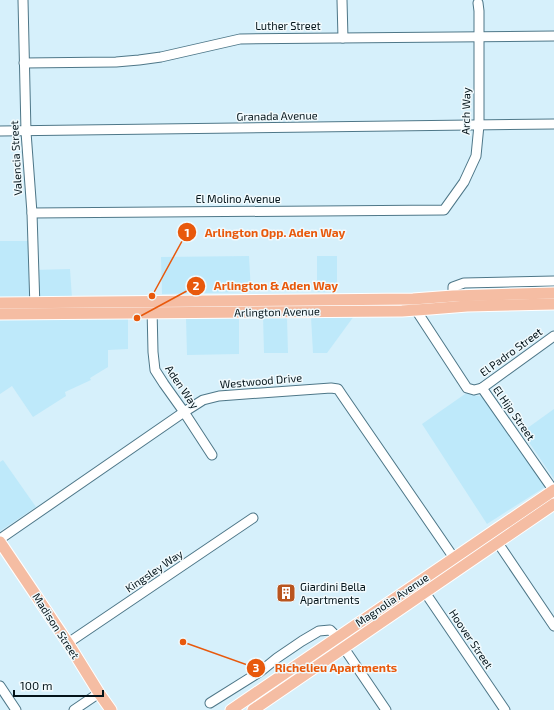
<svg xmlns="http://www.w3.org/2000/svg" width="554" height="710" font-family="'Exo 2',sans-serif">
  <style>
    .built { fill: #bee9fa }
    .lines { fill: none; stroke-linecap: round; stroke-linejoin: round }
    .minor-casing { stroke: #4e7788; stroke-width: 11 }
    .major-casing { stroke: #fff; stroke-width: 13 }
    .minor { stroke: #fff; stroke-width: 9 }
    .major { stroke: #f5bda3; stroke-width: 11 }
    .labels { text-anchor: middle; stroke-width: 3; stroke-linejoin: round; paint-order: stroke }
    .street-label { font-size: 11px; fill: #031319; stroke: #f1fafd }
    .poi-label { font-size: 11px; fill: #031319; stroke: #f1fafd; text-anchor: start }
    .leader { fill: none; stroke: #e8590c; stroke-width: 1.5 }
    .callout-dot { fill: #e8590c; stroke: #f1fafd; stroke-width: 1.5 }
    .mark-label { font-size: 12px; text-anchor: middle; font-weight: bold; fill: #fff }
    .callout-label { font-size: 12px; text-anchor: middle; font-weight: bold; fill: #e8590c; stroke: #f1fafd; stroke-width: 3; stroke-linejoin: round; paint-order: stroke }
  </style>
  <rect width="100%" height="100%" fill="#d6f0fb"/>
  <g class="built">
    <polygon points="0,241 31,241 33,270 70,269 72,298 0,298"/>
    <polygon points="249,256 251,292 162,294 161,257"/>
    <polygon points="317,256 337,256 337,291 317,292"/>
    <polygon points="263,316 287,317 288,353 264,353"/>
    <polygon points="354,316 327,353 313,353 311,317"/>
    <polygon points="239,317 239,354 187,355 186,318"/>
    <polygon points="128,318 128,349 108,350 108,367 90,378 91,380 65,392 66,396 33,417 12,386 0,394 0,319"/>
    <polygon points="465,394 469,394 483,397 488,403 496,414 545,487 487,524 422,424"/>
    <polygon points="554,409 554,479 522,432"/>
    <polygon points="3,460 36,507 0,531 0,462"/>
  </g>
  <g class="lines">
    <g class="minor-casing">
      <g id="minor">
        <polyline points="23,0 26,132 32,213 35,308"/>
        <polyline points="342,0 343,38"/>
        <polyline points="24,63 116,62 139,60 161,57 240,39 554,36"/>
        <polyline points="0,131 554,124"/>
        <polyline points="32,213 444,210 464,182 476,156 479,125 479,11 478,3"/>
        <polyline points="453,296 453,287 464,283 554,281"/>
        <polyline points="414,305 416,310 467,388 474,390 482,388 554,336"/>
        <polyline points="152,308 153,352 155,370 164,384 184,412 212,455"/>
        <polyline points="482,388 554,491"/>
        <polyline points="0,539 184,412 203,400 219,396 331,388 338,389 342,395 454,558"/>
        <polyline points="498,543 554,626"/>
        <polyline points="418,582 505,710"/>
        <polyline points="68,643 253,518"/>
        <polyline points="344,648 386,710"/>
        <polyline points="0,686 16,710"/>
        <polyline points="210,703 261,671 277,658 302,641 319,631 330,630 337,637"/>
        <polyline points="74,710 99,693"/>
      </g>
    </g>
    <g class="major-casing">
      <g id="major">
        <polyline points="0,303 413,299 453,296 554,293"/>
        <polyline points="0,314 402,311 430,309 467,306 554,304"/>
        <polyline points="0,542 68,643 99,693 111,710"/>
        <polyline points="231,710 554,490"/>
        <polyline points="253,710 554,504"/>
      </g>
    </g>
    <use href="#minor" class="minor"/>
    <use href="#major" class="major"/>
  </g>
  <defs>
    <g id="building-square" transform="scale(1)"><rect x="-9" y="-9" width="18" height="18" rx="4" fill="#b9551f" stroke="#f1fafd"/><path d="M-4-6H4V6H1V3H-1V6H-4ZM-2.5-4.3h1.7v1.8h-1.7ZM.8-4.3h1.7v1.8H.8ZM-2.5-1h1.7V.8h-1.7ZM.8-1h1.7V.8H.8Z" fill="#fff"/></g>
  </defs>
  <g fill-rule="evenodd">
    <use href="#building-square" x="286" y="593"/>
  </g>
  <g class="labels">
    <g class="street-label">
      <text x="288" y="30">Luther Street</text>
      <text transform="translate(466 111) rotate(-89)" y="4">Arch Way</text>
      <text transform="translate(277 116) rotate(-1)" y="4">Granada Avenue</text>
      <text transform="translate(16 158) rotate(-93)" y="4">Valencia Street</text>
      <text x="238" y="203">El Molino Avenue</text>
      <text transform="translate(277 312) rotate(-1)" y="4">Arlington Avenue</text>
      <text transform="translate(511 352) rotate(-36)" y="4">El Padro Street</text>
      <text transform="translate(261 381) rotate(-5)" y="4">Westwood Drive</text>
      <text transform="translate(182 387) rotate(56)" y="4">Aden Way</text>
      <text transform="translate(514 413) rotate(55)" y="4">El Hijo Street</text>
      <text transform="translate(154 571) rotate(-34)" y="4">Kingsley Way</text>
      <text transform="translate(392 600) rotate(-34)" y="4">Magnolia Avenue</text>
      <text transform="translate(56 626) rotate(57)" y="4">Madison Street</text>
      <text transform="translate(471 639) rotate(56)" y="4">Hoover Street</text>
    </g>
    <g class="poi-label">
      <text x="300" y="591">Giardini Bella<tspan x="300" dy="13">Apartments</tspan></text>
    </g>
  </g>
  <path class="leader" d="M152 296L187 232M137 318L196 286M183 642L256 668"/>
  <g class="callout-dot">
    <circle cx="152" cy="296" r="4"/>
    <circle cx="137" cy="318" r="4"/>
    <circle cx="183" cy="642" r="4"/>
    <circle cx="187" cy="232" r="10"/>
    <circle cx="196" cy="286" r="10"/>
    <circle cx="256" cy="668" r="10"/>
  </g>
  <g class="mark-label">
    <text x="187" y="237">1</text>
    <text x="196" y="290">2</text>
    <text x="256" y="672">3</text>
  </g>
  <g class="callout-label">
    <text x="275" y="237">Arlington Opp. Aden Way</text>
    <text x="276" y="290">Arlington &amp; Aden Way</text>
    <text x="336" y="672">Richelieu Apartments</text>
  </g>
  <path d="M14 690v6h89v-6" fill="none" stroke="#031319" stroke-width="2"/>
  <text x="20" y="690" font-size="12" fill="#031319" stroke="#f1fafd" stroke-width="3" paint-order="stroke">100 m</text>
</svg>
